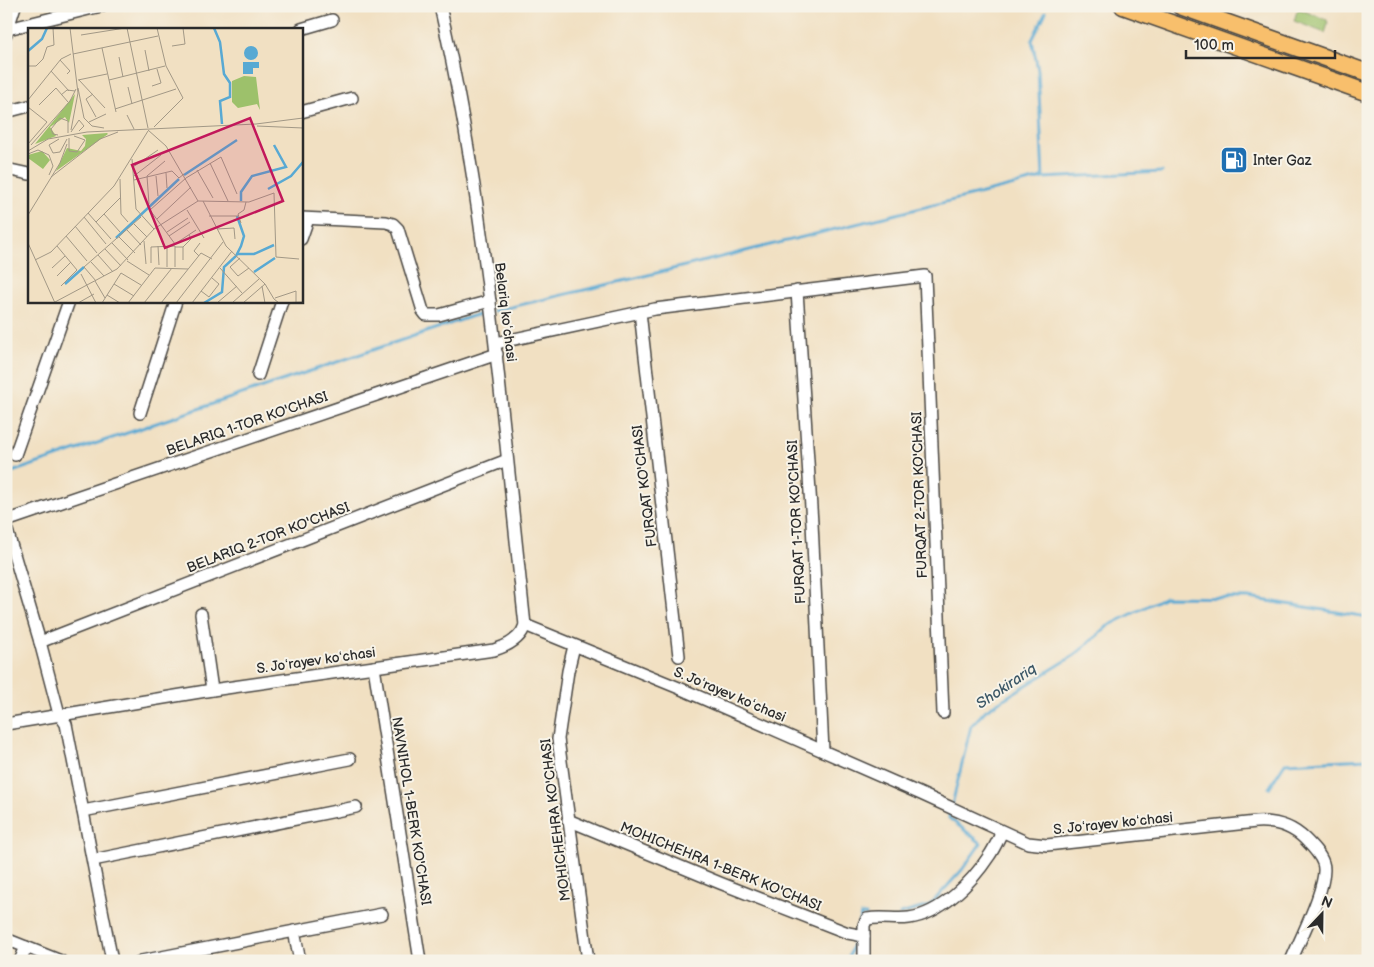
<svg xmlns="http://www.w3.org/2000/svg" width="1374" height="967" font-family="'Balsamiq Sans',sans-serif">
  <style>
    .green { fill: #9dc16b; stroke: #64764b }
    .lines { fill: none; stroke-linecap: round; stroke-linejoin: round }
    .stream { stroke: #58a9d3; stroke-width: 3 }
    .minor-casing { stroke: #494642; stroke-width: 14 }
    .highway-casing { stroke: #494642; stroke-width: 19 }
    .minor { stroke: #fff; stroke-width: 11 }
    .highway { stroke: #f8bf6c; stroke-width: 16 }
    .labels { text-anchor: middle; stroke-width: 4; stroke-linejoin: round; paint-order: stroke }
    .poi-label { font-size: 14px; fill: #2b2b2b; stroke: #f7f3e8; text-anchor: start }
    .street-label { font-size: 14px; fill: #2b2b2b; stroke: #f7f3e8 }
    .water-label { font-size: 15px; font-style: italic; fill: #3b5766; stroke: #f7f3e8 }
    .inset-river { fill: none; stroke: #58a9d3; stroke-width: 2.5 }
    .inset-road { fill: none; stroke: #a29886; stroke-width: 1 }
    .view { fill: #c2185b; fill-opacity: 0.15; stroke: #c2185b; stroke-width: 2.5 }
    .inset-edge { fill: none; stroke: #2b2b2b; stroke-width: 2.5 }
  </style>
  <rect width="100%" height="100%" fill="#f7f3e8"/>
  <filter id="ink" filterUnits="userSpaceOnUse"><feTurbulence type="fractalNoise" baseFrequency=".02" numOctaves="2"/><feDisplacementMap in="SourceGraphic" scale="10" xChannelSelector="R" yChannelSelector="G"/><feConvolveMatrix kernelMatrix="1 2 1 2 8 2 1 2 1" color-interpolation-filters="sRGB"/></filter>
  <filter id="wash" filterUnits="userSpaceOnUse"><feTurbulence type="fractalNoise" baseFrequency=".0096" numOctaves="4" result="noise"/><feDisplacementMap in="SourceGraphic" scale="20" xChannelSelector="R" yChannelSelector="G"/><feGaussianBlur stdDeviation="1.12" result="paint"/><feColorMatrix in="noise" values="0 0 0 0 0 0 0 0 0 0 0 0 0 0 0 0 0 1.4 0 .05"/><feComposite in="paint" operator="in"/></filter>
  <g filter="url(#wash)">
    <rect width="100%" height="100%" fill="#f1e0c2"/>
    <polygon class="green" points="1299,9 1327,20 1328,24 1325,33 1294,21 1297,11"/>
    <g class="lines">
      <g class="stream">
        <polyline points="1043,178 1038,70 1032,40 1046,12"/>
        <polyline points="494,311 644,276 1043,178 1162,172"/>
        <polyline points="6,474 473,316 488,313"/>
        <polyline points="1269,788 1285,763 1368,759"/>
        <polyline points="952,805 971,726 986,710 1075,655 1108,626 1165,597 1249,598 1368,617"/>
        <polyline points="900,914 929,906 962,870 981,843 949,818 950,811"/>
        <polyline points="848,961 861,915 866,915"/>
      </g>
    </g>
  </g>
  <g filter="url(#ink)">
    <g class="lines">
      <g class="minor-casing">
        <g id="minor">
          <polyline points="8,29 101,6"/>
          <polyline points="301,29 332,20"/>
          <polyline points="6,34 15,6"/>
          <polyline points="6,112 29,106"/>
          <polyline points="301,112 352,98"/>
          <polyline points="6,169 29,174"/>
          <polyline points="301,218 386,222 393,224 398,229 423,311 426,315 439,315 490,301"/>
          <polyline points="301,239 308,219"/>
          <polyline points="797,291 812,523 823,751"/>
          <polyline points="640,312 679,656"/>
          <polyline points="496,343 655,309 925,276 943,713"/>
          <polyline points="258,375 282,301"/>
          <polyline points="140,413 176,301"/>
          <polyline points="15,455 69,301"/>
          <polyline points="6,521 497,354"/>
          <polyline points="6,527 40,642 59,714 66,724 112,961"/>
          <polyline points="201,614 212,690"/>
          <path d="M525,625L679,688L921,794L1028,843L1047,845L1256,822C1274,821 1292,826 1305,839C1312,846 1320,854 1323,863C1330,882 1299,941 1291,961"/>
          <polyline points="40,642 507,460"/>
          <polyline points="574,646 568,671 558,739 588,961"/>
          <polyline points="374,667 420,961"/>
          <path d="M6,724L212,690L494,650C507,646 521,639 525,625C502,418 487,209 440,6"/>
          <polyline points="83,811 350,759"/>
          <polyline points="568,820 720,883 848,933 864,936"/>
          <polyline points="93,860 356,807"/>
          <polyline points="294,931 300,961"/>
          <polyline points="6,939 61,961"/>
          <polyline points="20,961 26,947"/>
          <polyline points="141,961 382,914"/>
          <path d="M864,961V925L867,919C881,916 895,920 909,918C941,914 972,882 989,856C994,849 998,840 1002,832"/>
        </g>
      </g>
      <g class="highway-casing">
        <g id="highway">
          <polyline points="1123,6 1368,93"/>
          <polyline points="1180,6 1368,73"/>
        </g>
      </g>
      <use href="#minor" class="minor"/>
      <use href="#highway" class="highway"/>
    </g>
  </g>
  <defs>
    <g id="fuel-square" transform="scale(1.4375)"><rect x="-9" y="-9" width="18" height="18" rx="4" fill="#1f6fb2" stroke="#f7f3e8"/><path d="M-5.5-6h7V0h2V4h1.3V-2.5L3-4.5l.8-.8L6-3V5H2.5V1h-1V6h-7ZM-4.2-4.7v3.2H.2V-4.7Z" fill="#fff"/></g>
  </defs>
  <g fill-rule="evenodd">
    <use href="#fuel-square" x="1234" y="160"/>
  </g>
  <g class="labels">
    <g class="poi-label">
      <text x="1253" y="165">Inter Gaz</text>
    </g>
    <g class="street-label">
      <text transform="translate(506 312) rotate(83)" y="5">Belariq koʻchasi</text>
      <text transform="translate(247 423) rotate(-19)" y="5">BELARIQ 1-TOR KO'CHASI</text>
      <text transform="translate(644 486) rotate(-97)" y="5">FURQAT KO'CHASI</text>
      <text transform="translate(919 495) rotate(-92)" y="5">FURQAT 2-TOR KO'CHASI</text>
      <text transform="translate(796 522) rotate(-93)" y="5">FURQAT 1-TOR KO'CHASI</text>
      <text transform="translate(268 537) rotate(-21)" y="5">BELARIQ 2-TOR KO'CHASI</text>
      <text transform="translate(316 660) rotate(-8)" y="5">S. Joʻrayev koʻchasi</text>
      <text transform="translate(730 694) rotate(23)" y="5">S. Joʻrayev koʻchasi</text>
      <text transform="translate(412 811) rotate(81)" y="5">NAVNIHOL 1-BERK KO'CHASI</text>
      <text transform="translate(555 820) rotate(-97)" y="5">MOHICHEHRA KO'CHASI</text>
      <text transform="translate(1113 823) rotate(-6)" y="5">S. Joʻrayev koʻchasi</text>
      <text transform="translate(721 866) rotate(22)" y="5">MOHICHEHRA 1-BERK KO'CHASI</text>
    </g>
    <g class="water-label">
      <text transform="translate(1006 686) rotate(-34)" y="5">Shokirariq</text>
    </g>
  </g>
  <g transform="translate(28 28)">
    <rect width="275" height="275" fill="#f1e0c2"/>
    <path d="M216,48L228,49L232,82L229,76L210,80L204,74V53ZM47,66L41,95L37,89L22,99L28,108L7,116ZM79,105L80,106L28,143L39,120L53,123L57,118L58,111L54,107ZM14,123L22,132L15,141L0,130V127Z" fill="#9dc16b"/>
    <path d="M216 25a7 7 0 1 1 14 0a7 7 0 1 1-14 0ZM215,34H231V40H225V46H215Z" fill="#58a9d3"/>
    <path class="inset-river" d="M186,0L192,14L196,46L202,55V69L192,73L194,96M0,23L14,11L19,0M156,147L209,112M240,161L263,148L275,134M213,173V164L224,148L258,139L246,117M88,210L151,151M209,226H226L246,217M226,244L247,230M37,256L56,239M176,275L194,264L196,239L208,228L213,218L216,208L209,188"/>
    <path class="inset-road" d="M42,0L50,65L43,102M99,0L120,100M53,7L97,0M144,18L157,16L155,0M74,20L88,84M117,22L121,43M45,26L130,8M91,29L95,49M32,32L42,43L39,46M0,38H8L15,31L19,19L26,17L25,0M23,43L41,63M50,52L79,46M51,52L77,80M81,52L137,38M124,58L133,55L129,41M100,59L104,76M50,60L56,90L64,98L76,100M65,66L58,71L68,89M33,67L39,62L47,63M0,72L33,31L43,26M11,77L28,60L40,74M0,79L19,94L0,116M87,81L148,61M99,87L106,101M61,94L78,86M229,98L275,100M126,99L155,70L138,38L129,0M120,102L138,118L170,173M43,104L51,92L56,98L51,103M30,107L25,106L23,101L32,90L40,93V105M41,110V123L49,124L57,112L46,108M31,111L21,117L25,125L32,124L39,111M3,117L42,73L48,61M0,123L20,111L59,104L228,96L275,90M0,126L10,122L21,127L25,138L21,147M104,131L108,181L126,201M182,135L200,173M105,139L130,122M169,142L185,170M138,145L139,160M106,148L133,127M128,148L130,168M23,149L72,111L90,104M158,150L122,182L147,216L168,202M158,150L193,129L209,166M92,151L93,186L100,194M106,152L144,143L151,150L156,146M175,173L198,218L237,256L246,271L251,275L275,274M121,176L119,148L137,133M159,182L176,210M60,185L83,211M76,186L92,204M0,187L32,135L39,116M181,188H210M56,189L78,216M129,191L163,159M68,194L92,170M213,195L210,186L216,182L218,174M106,196L119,209M47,198L69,225M189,201L206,200L207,211M99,202L113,217M139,204L160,190M38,208L59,233M141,208L162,194M91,209L107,225M116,213L118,236M0,215L27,275M84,215L100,232M29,218L49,242L33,258M130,218L131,237M139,218V239M147,219H155V232M155,219L163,211L161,207M77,221L93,238M70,227L85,244M171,228L166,223L172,215M212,230L202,239L210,248L221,240M7,232L23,224L86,158L120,103M99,233L121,247M63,234L76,248M123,235V219L147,218M147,239V218M24,240L37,228M192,240L214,265M53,246L68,275M29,248L43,234M67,253L77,270M68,253L56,239L113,189M86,256L106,268M234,258L237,275M173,263L181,269L191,256L184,250M79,267L92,275M247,270L268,263V275M27,274L89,241L126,201L170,173L221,174L246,165L248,229L271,231M50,275L66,266M74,275L93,245L113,257M100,275L127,240L160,241M116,275L144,240M133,275L173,225L184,231M148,275L195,214M164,275L204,223M189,275L209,258M204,275L231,251M215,275L237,256"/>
    <path class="view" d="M222,90L255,173L137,220L104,137Z"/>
    <rect width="275" height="275" class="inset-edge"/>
  </g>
  <rect width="1374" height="967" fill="none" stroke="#f7f3e8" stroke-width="25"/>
  <g transform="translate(1322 914) rotate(22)" stroke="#f7f3e8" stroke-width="4" paint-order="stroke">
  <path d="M0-4L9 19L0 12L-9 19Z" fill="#2b2b2b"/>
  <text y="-8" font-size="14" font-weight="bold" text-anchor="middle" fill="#2b2b2b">N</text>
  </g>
  <path d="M1186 50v8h149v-8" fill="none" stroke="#2b2b2b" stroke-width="2.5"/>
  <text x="1194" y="50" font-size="15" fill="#2b2b2b" stroke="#f7f3e8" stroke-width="4" paint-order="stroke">100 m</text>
</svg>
